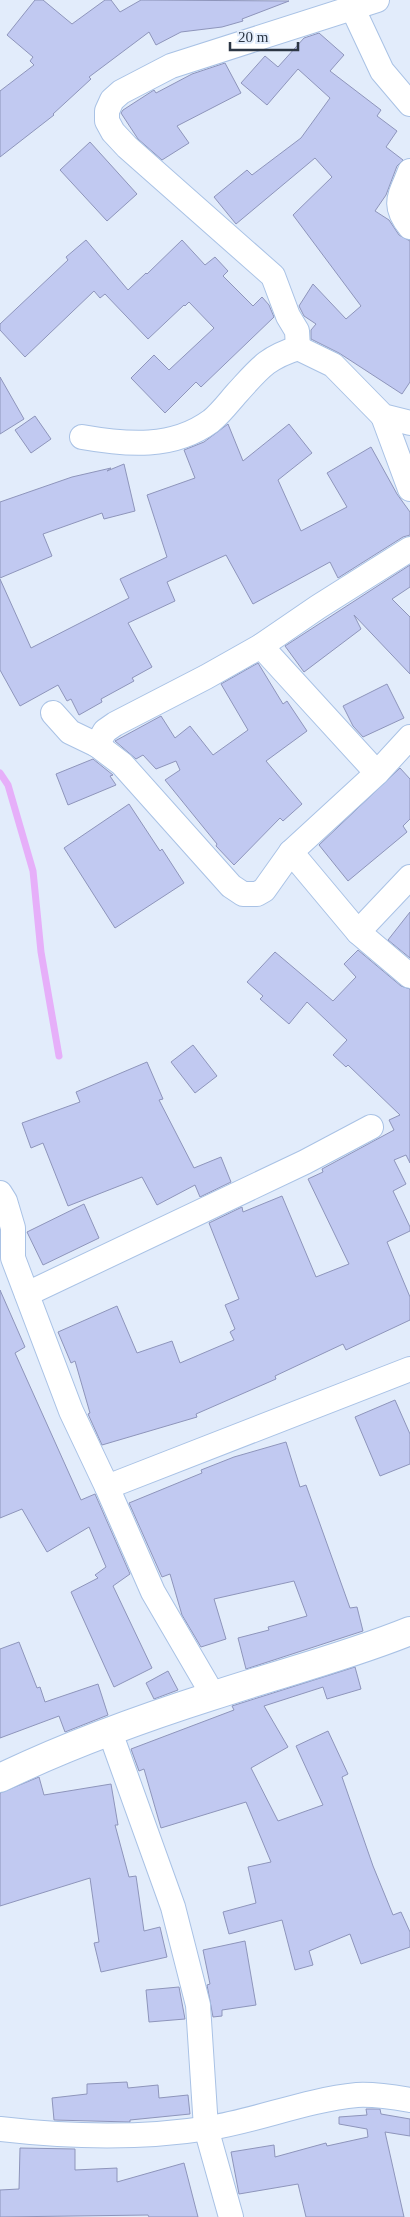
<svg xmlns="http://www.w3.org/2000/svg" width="410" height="2217" font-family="'Times New Roman',serif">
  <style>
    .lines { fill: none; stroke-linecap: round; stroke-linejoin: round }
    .stream { stroke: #e6aff9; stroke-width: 7 }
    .building { fill: #c1c9f1; stroke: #8e95bb }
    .street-casing { stroke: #a9c2e5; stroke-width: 26 }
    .secondary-casing { stroke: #a9c2e5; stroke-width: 30 }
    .street { stroke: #fff; stroke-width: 24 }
    .secondary { stroke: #fff; stroke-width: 28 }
  </style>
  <rect width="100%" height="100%" fill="#e2ecfb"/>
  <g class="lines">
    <polyline class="stream" points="0,773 8,785 33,871 41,952 59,1056"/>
  </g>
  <g class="building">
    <polygon points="35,0 43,0 72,24 105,0 111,0 120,12 141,0 289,1 242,19 243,21 222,27 181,32 156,45 149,32 89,77 91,79 53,114 54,115 0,157 0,91 34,65 30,61 33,57 7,35"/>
    <polygon points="319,33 344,55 330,71 381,110 377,116 397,131 386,147 403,160 397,166 386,195 375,211 389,220 399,235 410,241 410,382 402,394 339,353 311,339 311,330 316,324 304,316 299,306 313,284 346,319 361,306 293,215 332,177 315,158 236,224 214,197 247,170 252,175 301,138 330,98 298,69 267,105 241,83 265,56 278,67 304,38"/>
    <polygon points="225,63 241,93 177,126 189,143 162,160 138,139 121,113 123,110 154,90 156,93 192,74"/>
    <polygon points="90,142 137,194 107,221 60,170"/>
    <polygon points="86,240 128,290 146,273 147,274 182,240 205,265 215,257 228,271 223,276 253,306 262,297 269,305 274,317 201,387 196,382 165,413 131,378 154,355 169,370 214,328 189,302 185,306 184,305 148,339 105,294 100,298 94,291 25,357 0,330 0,324 68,260 66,257"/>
    <polygon points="0,377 24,419 0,434"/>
    <polygon points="35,416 51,439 31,453 15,430"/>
    <polygon points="228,424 243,461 289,424 312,453 278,480 301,531 347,507 327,473 371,447 397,494 410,512 410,535 403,537 338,578 330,562 253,604 226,555 167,582 175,601 128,623 152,667 132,678 134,681 101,699 102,702 79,715 71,699 67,701 58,685 20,706 0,670 0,579 31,648 129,598 120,579 167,557 147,495 195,478 184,450 204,442"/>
    <polygon points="124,464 135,511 104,519 102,513 43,534 52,556 0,578 0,502 72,477 111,468 107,471"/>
    <polygon points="410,565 410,587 392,599 410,617 410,674 354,615 361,629 304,672 285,646"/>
    <polygon points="258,663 283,704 287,701 307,731 266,761 302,804 283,821 280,818 234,865 216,846 217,844 165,780 180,770 176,761 156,769 143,755 136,759 115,741 161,716 175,738 190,726 213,755 248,730 221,684"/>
    <polygon points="387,684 404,718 363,737 353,726 343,706"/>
    <polygon points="93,759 113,775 110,776 116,785 68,805 56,774"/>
    <polygon points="400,768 410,779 410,819 403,826 407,832 348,881 319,845"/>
    <polygon points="129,804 160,851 162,849 184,883 115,928 64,848"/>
    <polygon points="410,912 410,958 388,940"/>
    <polygon points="358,950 401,986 410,989 410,1163 406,1155 394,1160 406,1184 393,1191 410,1227 410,1231 387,1242 410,1297 410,1320 346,1350 343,1344 275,1376 276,1379 196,1414 197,1417 102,1445 88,1414 90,1413 75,1361 71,1363 58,1332 117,1306 137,1353 172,1341 180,1363 234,1340 230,1332 235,1329 225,1305 239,1299 209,1223 242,1207 243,1212 282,1196 316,1277 349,1264 308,1179 323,1172 322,1169 394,1130 389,1120 400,1115 348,1065 346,1067 333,1055 347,1040 307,1002 289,1024 260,999 263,996 247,982 275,952 333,1001 356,977 344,964"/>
    <polygon points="193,1045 217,1076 195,1093 171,1062"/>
    <polygon points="147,1062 163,1099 159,1100 194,1168 221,1157 231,1182 200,1197 195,1185 157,1205 142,1177 68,1206 43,1143 31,1148 22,1123 80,1102 76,1092"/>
    <polygon points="84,1204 99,1238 43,1265 27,1232"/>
    <polygon points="0,1290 25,1347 15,1353 81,1500 95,1494 130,1574 113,1586 152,1668 114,1687 71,1592 98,1578 95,1575 106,1567 89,1527 47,1552 22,1509 0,1518"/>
    <polygon points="395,1400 410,1434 410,1464 380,1476 355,1417"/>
    <polygon points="286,1442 300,1487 306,1485 350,1608 357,1607 363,1631 246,1669 238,1638 269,1630 268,1627 307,1616 294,1581 214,1599 226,1639 201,1647 182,1615 170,1574 162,1577 129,1503 202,1473 201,1470 234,1457"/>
    <polygon points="19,1642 37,1688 40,1687 45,1702 98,1684 108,1715 65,1732 59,1716 0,1738 0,1649"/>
    <polygon points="355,1667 361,1689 327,1699 323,1687 264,1706 288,1747 251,1768 278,1821 323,1805 296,1746 328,1731 348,1774 342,1777 373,1866 393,1915 401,1912 410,1932 410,1947 361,1964 350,1934 309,1951 313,1965 295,1970 282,1920 229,1934 223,1912 256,1903 248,1867 271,1862 246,1802 161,1828 144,1769 139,1771 131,1749 234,1710 232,1706"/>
    <polygon points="168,1671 178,1690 154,1699 146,1683"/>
    <polygon points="39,1777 44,1795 111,1784 118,1825 115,1825 129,1877 136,1876 144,1931 160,1927 167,1957 101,1972 94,1943 99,1942 90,1878 0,1906 0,1793"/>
    <polygon points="245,1941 256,2005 222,2010 222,2016 213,2017 207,1985 210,1984 203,1950"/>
    <polygon points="179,1987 185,2019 149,2022 146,1990"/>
    <polygon points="127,2082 128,2088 158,2085 159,2098 188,2095 190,2114 130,2120 130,2122 54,2120 52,2098 87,2094 87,2084"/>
    <polygon points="366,2109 380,2109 381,2114 410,2119 410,2136 385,2132 404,2217 306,2217 298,2184 239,2194 231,2152 274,2145 275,2157 326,2143 327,2146 368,2137 367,2129 339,2124 339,2117 367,2115"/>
    <polygon points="20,2148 75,2149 75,2170 117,2168 117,2182 184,2163 198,2217 149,2217 148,2215 0,2217 0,2190 19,2189"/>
  </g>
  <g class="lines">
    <g class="street-casing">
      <g id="street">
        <polyline points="352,7 382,71 410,104"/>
        <path d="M410,171C401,195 391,204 410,227"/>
        <polyline points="298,348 297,331 288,316 273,276 127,147 113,132 107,121 107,111 112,100 121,92 171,66 377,0"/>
        <polyline points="383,416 410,489"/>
        <path d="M82,437C127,445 173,449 211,421C221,413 229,402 237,393C259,369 266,358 298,348L333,365L383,416L410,423"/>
        <polyline points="261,646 377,773"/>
        <polyline points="53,713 70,732 97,745 122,764 231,886 243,894 257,894 264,890 291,852 377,773 410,737"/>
        <polyline points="97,745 105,731 115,724 206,677 261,646 318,607 410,549"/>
        <polyline points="291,852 358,932 410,976"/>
        <polyline points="358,932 410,877"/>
        <polyline points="0,1193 5,1201 13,1228 13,1258 71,1411 107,1487 153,1592 213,1695"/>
        <polyline points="27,1294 305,1162 371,1127"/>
        <polyline points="107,1487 410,1369"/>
        <polyline points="110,1732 173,1907 198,2005 206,2128 231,2217"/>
        <path d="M0,2129C69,2137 140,2139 209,2128C259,2120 306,2100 357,2095C374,2094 393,2097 410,2100"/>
      </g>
    </g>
    <g class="secondary-casing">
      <path id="secondary" d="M0,1778C68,1745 140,1719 212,1696C278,1674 346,1657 410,1631"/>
    </g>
    <use href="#street" class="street"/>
    <use href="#secondary" class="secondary"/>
  </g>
  <path d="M230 42v8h68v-8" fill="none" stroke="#2c3644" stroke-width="2.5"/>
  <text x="238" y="42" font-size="15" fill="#2c3644" stroke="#e2ecfb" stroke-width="4" paint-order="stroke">20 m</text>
</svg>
